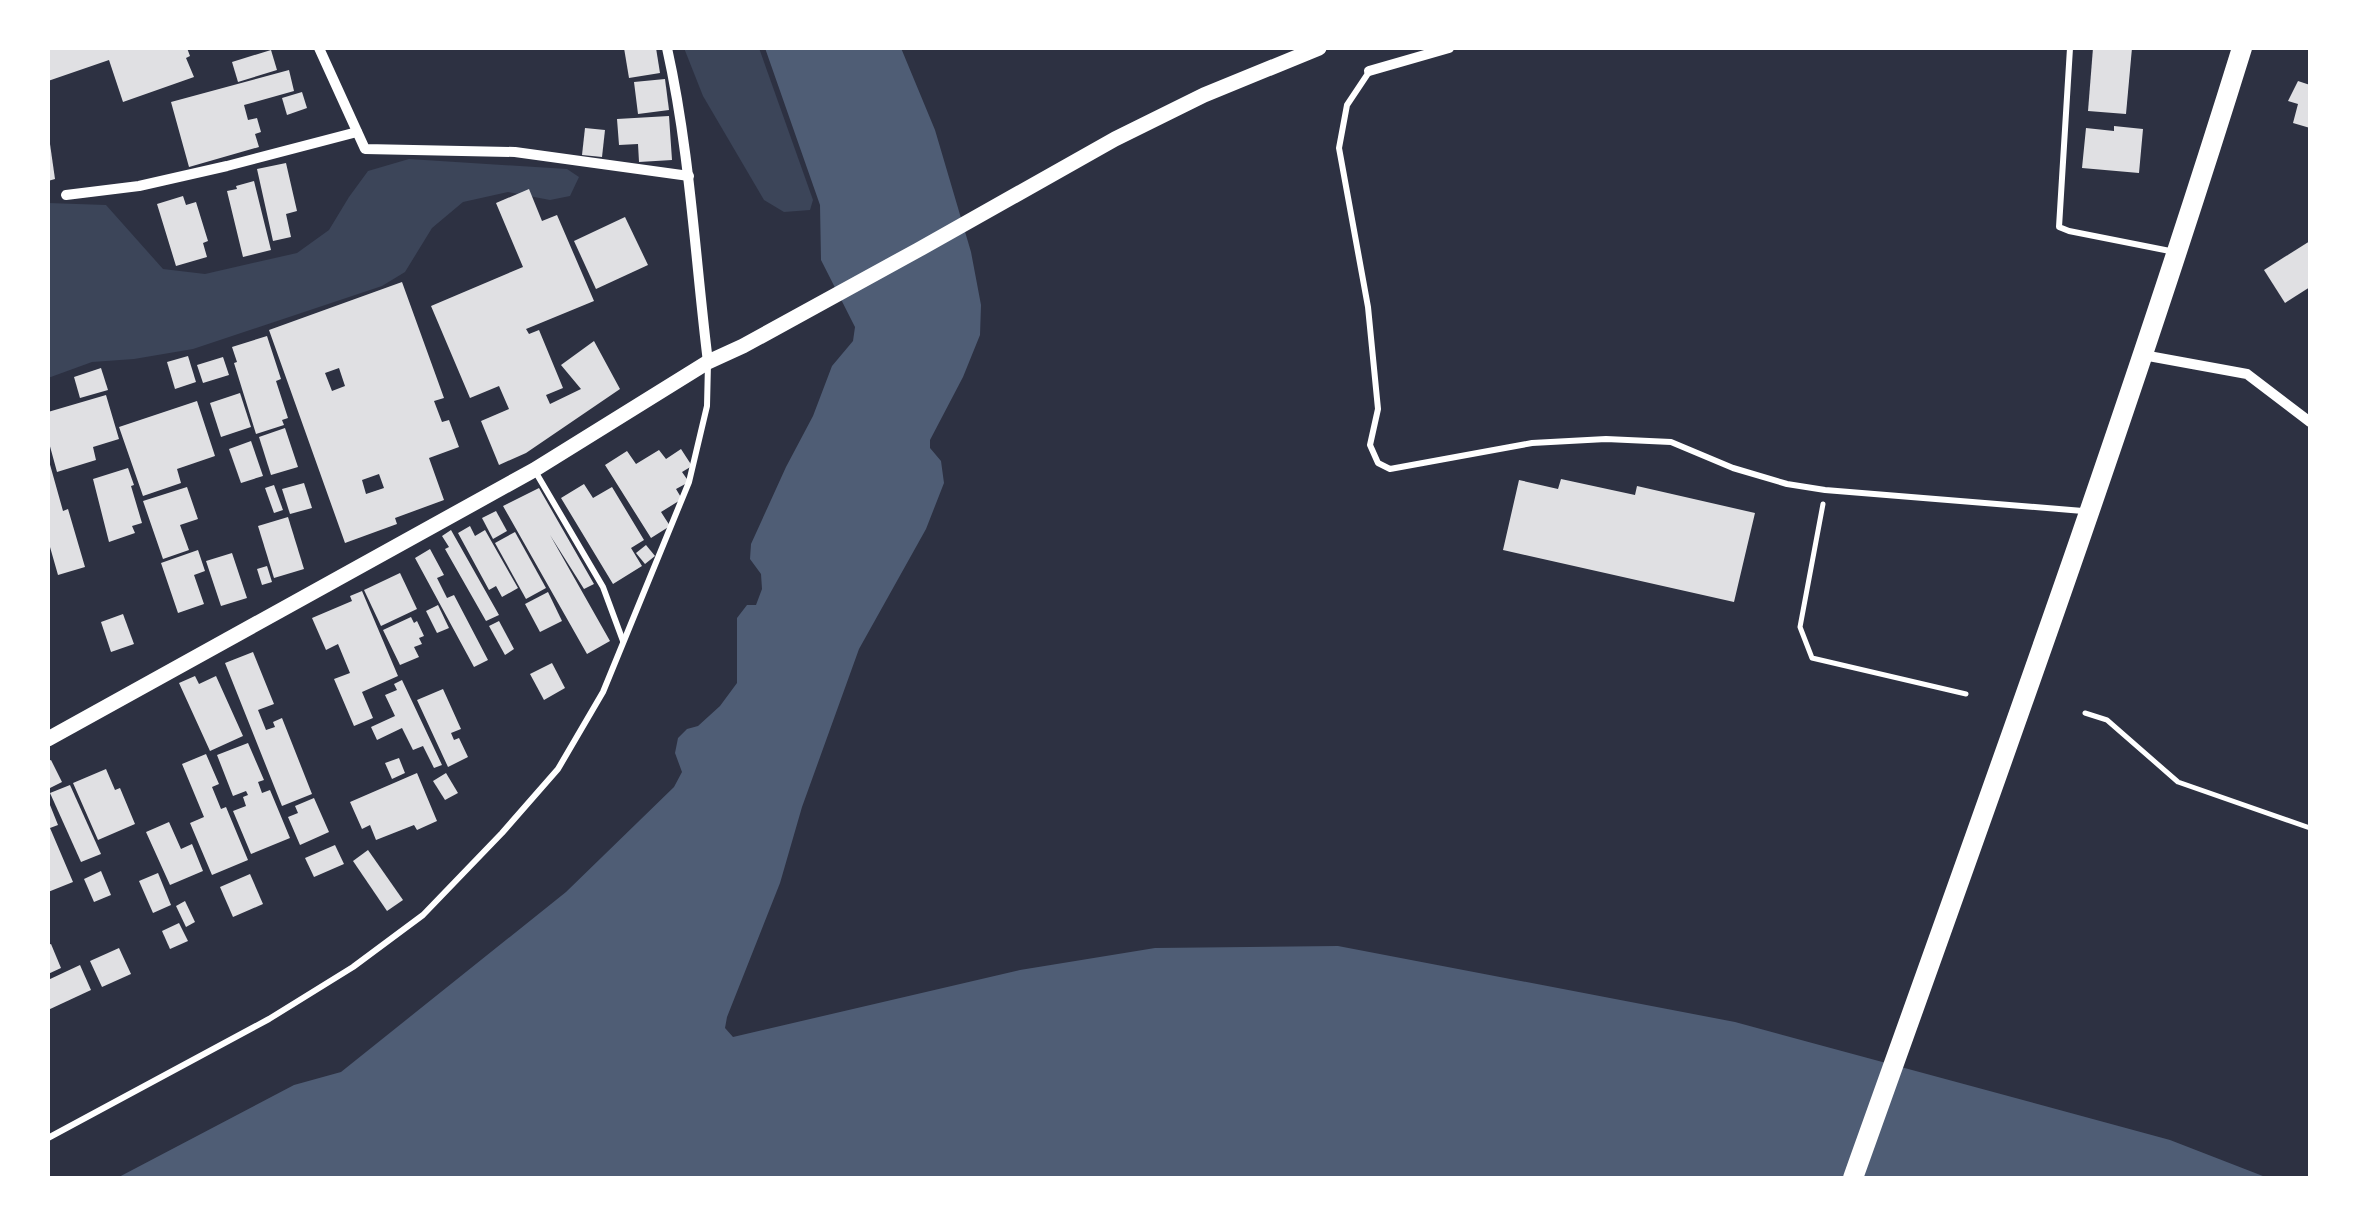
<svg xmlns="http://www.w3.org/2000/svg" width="2358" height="1226" font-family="'Work Sans',sans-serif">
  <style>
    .green { fill: #3c4559 }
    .water { fill: #4f5d75 }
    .building { fill: #e0e0e3; fill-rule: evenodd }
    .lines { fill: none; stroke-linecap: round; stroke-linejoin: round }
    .path { stroke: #fff; stroke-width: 5 }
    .service { stroke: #fff; stroke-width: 6 }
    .minor { stroke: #fff; stroke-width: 10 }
    .tertiary { stroke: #fff; stroke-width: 15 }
    .trunk { stroke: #fff; stroke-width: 20 }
  </style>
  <rect width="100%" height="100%" fill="#2d3142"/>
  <g class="green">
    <polygon points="684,48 759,48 813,200 810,210 784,212 764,200 703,96"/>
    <polygon points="409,159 567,169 579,177 570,196 550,200 508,192 463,202 432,228 405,272 382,286 193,349 134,359 92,362 48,378 48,203 106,205 163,269 205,274 297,253 329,230 349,197 368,171"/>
  </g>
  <polygon class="water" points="765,48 901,48 935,130 971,252 981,305 980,335 963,377 930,440 930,448 941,461 944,483 926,529 859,649 802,807 780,883 727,1017 725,1028 733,1037 1020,970 1155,948 1338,946 1735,1022 2170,1140 2268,1178 117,1178 294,1085 341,1072 566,892 674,787 682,772 675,753 678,738 687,729 698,726 720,706 737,683 737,618 747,605 756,605 762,589 761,574 750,559 751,544 786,467 813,416 832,366 853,341 855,327 821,260 820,205"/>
  <g class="building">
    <polygon points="48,48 187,48 190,56 186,58 194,77 123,102 109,60 48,81"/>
    <polygon points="624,48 656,48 660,73 629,78"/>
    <polygon points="2093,48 2132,48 2126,114 2088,111"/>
    <polygon points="271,50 277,70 238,82 232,62"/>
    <polygon points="289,70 294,91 244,105 248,120 257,118 261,132 255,134 259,147 189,167 171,102"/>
    <polygon points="665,79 669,110 638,114 634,82"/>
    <polygon points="2298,81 2310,85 2310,128 2293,123 2298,104 2288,101"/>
    <polygon points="302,92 307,108 287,115 282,98"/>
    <polygon points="669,116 672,160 639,162 638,144 619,145 617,119"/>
    <polygon points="2114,126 2143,129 2139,173 2082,168 2086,128 2114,131"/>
    <polygon points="585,128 605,130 602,157 582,155"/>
    <polygon points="48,144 50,144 55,179 48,181"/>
    <polygon points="286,163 297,211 286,214 291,237 273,241 257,169"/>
    <polygon points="254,181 271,250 243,257 227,191 237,189 236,186"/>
    <polygon points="529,189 542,221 557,215 594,301 526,329 529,334 539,330 563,388 546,395 550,404 581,389 561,365 594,341 620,389 526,453 499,465 481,421 509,409 499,386 470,398 431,306 523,267 496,203"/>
    <polygon points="183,196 186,205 196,202 208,241 203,243 207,257 176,266 157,204"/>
    <polygon points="625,217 648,265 596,289 574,241"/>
    <polygon points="2310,241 2310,287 2285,303 2264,270"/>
    <path d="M402,282L444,398L434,401L442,422L449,420L459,447L429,458L444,500L395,518L397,524L345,543L269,330ZM339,368L345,386L332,391L325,373ZM379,474L384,488L366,494L362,480Z"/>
    <polygon points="267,336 281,379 276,381 288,418 282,420 284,425 256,434 234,363 237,362 232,347"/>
    <polygon points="188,356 196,382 175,389 167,362"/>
    <polygon points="223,357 229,375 203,383 197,365"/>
    <polygon points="101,368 108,390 80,398 74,377"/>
    <polygon points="240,393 251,427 221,437 210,403"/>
    <polygon points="106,395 119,439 93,447 96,460 57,472 48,439 48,412"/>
    <polygon points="197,401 215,456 177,469 181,483 143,496 119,427"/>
    <polygon points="285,428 298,467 271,475 259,437"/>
    <polygon points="251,441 263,476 241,483 229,449"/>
    <polygon points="681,449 692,466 682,472 689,482 676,489 682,499 661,512 670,526 651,538 605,465 627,451 636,464 659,450 666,459"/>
    <polygon points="49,461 63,511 68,509 85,567 58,575 48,540"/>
    <polygon points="128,468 134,485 131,486 142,523 132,526 135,533 109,542 93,479"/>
    <polygon points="1561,479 1635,495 1637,486 1755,513 1734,602 1503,550 1519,480 1558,489"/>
    <polygon points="304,483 312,508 290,514 282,489"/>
    <polygon points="584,484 593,498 612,487 644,540 631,548 642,566 613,584 561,498"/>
    <polygon points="274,485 283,510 274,513 265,488"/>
    <polygon points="187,487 198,519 180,525 189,550 163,559 143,501"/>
    <polygon points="539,488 594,584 584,589 550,535 610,641 587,654 503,506"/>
    <polygon points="496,511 507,531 493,539 482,518"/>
    <polygon points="288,517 304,569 274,578 258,526"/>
    <polygon points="470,526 475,536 485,530 518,588 502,597 496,586 489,590 458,533"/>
    <polygon points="451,530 499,615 486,621 445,549 449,547 442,536"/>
    <polygon points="515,532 546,588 526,599 495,543"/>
    <polygon points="646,545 655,556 645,564 636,553"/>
    <polygon points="430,549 444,575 437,578 447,598 454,595 488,660 474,667 415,558"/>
    <polygon points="198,550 205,571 194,575 204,604 178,613 161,563"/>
    <polygon points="232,553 247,598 221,606 206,561"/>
    <polygon points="267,566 272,582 262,585 257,569"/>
    <polygon points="400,573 417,609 381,626 364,590"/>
    <polygon points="362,591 398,676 362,692 373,718 354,726 334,679 350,673 338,644 326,650 312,618 352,601 350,596"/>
    <polygon points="548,592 562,621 540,632 525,604"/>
    <polygon points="438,605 449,628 437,633 426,611"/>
    <polygon points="123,614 134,644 111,652 101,622"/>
    <polygon points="411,617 414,623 417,621 424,636 419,638 422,644 414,647 419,657 400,665 383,630"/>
    <polygon points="499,621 514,649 505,655 489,626"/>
    <polygon points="253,652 274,704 258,710 266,730 275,727 273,722 282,718 312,794 282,806 225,663"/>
    <polygon points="552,663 565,688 544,700 530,674"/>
    <polygon points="195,676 199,684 216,676 243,736 210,751 179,683"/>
    <polygon points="402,680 442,765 434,768 423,746 413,750 402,728 377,740 371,727 395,716 385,695 397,690 394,684"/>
    <polygon points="443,689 461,729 451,733 454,740 459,738 468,757 448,767 417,700"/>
    <polygon points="248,743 264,780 258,782 262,793 270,790 290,838 251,854 233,811 246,806 243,797 248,795 246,791 233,796 217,755"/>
    <polygon points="206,754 219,784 212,787 221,809 226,807 248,860 212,875 190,823 204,817 182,764"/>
    <polygon points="399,758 405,773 392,779 385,763"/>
    <polygon points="51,760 62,782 48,789 48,761"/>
    <polygon points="106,769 115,790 120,788 135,824 98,840 73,783"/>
    <polygon points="417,773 437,821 417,830 414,825 376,840 370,825 362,829 350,802"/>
    <polygon points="446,773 458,793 445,800 433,781"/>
    <polygon points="70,785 101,854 81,862 50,793"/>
    <polygon points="314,798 329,832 300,845 288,817 298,813 295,806"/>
    <polygon points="48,800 58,825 50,828 73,882 48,892"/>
    <polygon points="169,822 181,849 192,844 203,871 170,885 146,832"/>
    <polygon points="335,845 344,864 314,877 305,858"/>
    <polygon points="368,850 403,900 387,911 353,861"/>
    <polygon points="101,871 111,895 94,902 84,879"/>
    <polygon points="158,873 171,905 153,913 139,881"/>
    <polygon points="250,874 263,904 233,917 220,887"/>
    <polygon points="185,901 195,922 186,927 176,906"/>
    <polygon points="179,923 188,941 170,949 162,931"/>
    <polygon points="51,944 61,968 48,974 48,945"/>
    <polygon points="119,948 131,974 102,987 90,961"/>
    <polygon points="80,965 91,990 48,1010 48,980"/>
  </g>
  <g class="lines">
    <g class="path">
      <polyline points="1823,504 1800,627 1812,658 1966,694"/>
      <polyline points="2085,713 2107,720 2178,782 2310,828"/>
    </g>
    <g class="service">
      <polyline points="2070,48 2059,227 2069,231 2175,252"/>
      <polyline points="1369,72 1347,105 1339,148 1368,307 1378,409 1370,445 1378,463 1390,469 1532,443 1606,439 1671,442 1733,468 1787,484 1825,490 2083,511"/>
      <polyline points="535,471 603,587 623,641"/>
      <polyline points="48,1138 269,1019 353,967 423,915 502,833 558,769 603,692 689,482 707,406 708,363"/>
    </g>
    <g class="minor">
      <polyline points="319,48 365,149 515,152 689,176"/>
      <path d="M667,48C690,151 695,257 708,362"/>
      <polyline points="1369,71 1449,48"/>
      <polyline points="66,195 139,186 227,166 357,132"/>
      <polyline points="2143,355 2247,374 2310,422"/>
    </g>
    <polyline class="tertiary" points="48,739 534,470 708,362 743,346 918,250 1115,139 1204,95 1319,48"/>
    <path class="trunk" d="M1853,1178C1987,803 2124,428 2242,48"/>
  </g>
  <rect width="2358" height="1226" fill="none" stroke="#ffffff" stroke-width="100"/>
</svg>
